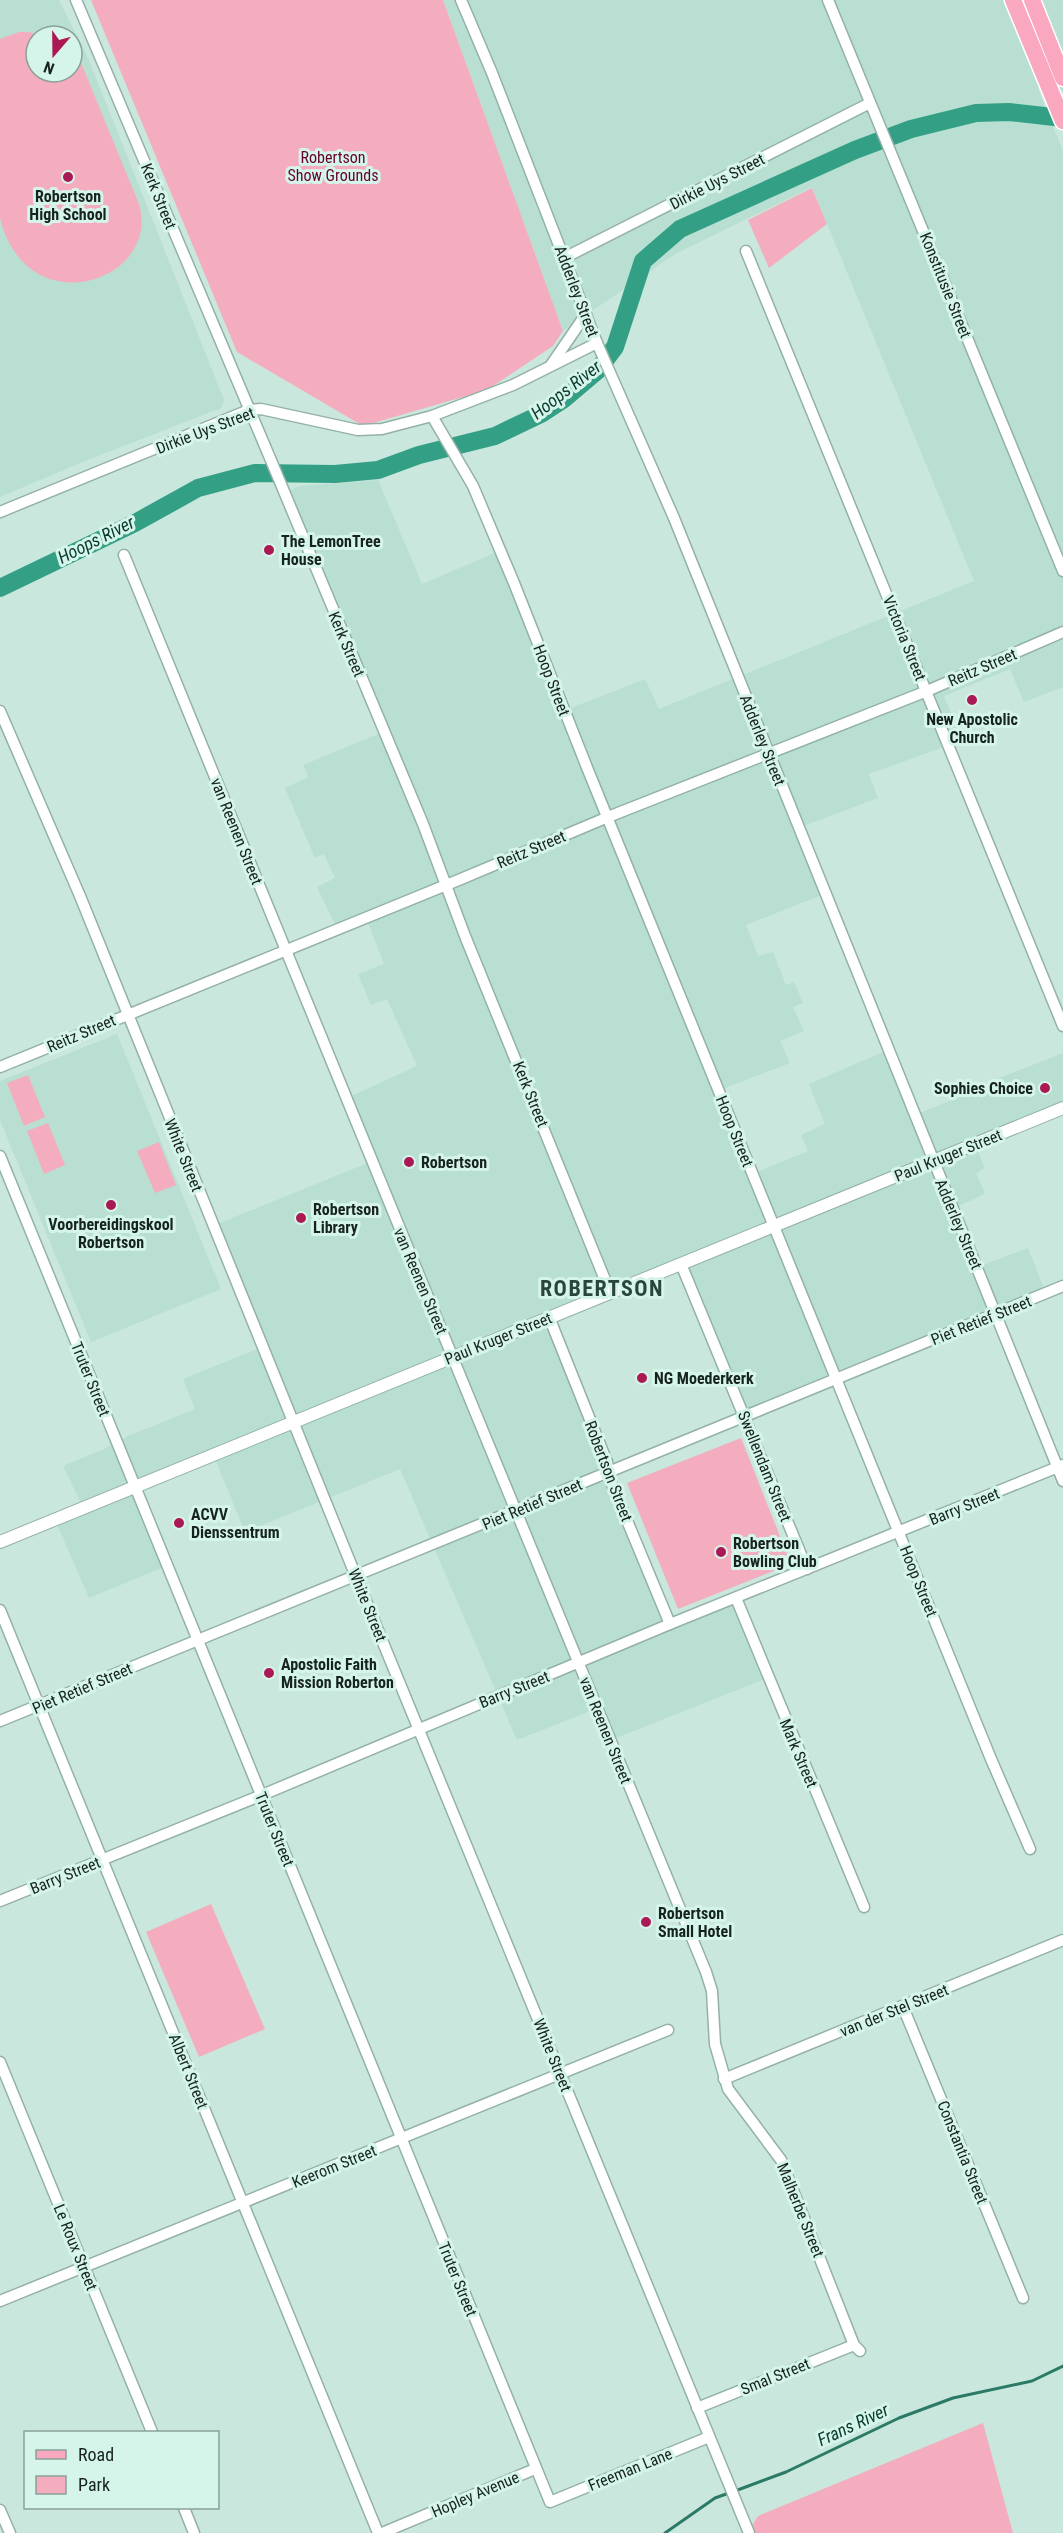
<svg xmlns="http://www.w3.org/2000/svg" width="1063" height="2533" font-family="'Roboto Condensed',sans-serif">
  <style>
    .built { fill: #b8dfd2; fill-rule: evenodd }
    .green { fill: #f4adbe }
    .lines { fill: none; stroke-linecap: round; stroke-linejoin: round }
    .stream { stroke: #2b7a67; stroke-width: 3 }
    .river { stroke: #33a086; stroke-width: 18 }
    .minor-casing { stroke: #94b1a8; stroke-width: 13 }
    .tertiary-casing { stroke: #94b1a8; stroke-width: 14 }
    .primary-casing { stroke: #fff; stroke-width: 19 }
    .minor { stroke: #fff; stroke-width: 10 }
    .tertiary { stroke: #fff; stroke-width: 12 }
    .primary { stroke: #faa7c0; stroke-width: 16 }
    .poi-dot { fill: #aa1954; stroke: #d6f5ea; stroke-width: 2 }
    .labels { text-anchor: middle; stroke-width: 6; stroke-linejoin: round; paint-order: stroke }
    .park-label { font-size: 16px; fill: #67002d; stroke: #d6f5ea }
    .street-label { font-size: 16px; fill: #17231f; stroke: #d6f5ea }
    .poi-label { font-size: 16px; font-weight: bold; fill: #17231f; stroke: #d6f5ea; text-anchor: start }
    .water-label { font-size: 18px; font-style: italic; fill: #0a3a2f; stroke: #d6f5ea }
    .district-label { font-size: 22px; font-weight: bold; letter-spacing: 1.5px; fill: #2b453d; stroke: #d6f5ea }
  </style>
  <rect width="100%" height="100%" fill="#c9e7dd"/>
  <g class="built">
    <path d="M0,0H59L89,60L224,400L221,408L85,461L0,497ZM36,36H72V72H36Z"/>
    <polygon points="443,0 1063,0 1063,91 1038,89 1063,151 1063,687 1024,702 1010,669 944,696 957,728 945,734 949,745 869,774 878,798 798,828 824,894 746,925 758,956 773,952 786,985 794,982 803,1003 793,1007 804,1031 780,1041 790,1063 720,1090 755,1173 808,1151 801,1135 825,1124 809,1084 888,1050 914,1115 993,1084 992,1081 1063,1053 1063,1106 974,1142 985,1168 976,1173 985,1194 954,1208 978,1267 1028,1248 1045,1291 740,1413 680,1266 545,1320 668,1623 735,1597 767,1678 611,1740 598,1708 517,1740 400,1469 245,1532 213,1454 135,1486 166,1566 89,1598 53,1515 81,1503 63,1466 104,1449 128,1436 195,1409 183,1379 265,1346 215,1225 370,1162 349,1097 417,1066 387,999 371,1005 358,974 384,964 365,915 336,927 317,887 335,878 324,854 315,858 285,788 308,777 303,765 383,732 281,494 300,486 378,480 422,584 502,550 566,710 645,679 659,709 974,581 812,187 675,254 563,331"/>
    <polygon points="117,1034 221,1289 91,1342 0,1120 0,1081"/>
  </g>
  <g class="green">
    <polygon points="91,0 443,0 563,331 553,346 487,390 363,426 237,352"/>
    <path d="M19,32H28L48,36H36V72H72V49L77,53L139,204C162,281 27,327 0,218C0,203 0,183 0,168C0,125 0,82 0,39Z"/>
    <polygon points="812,188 827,224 769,268 748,220"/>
    <polygon points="28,1075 45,1117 24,1126 7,1083"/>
    <polygon points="48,1123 65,1165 44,1174 27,1131"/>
    <polygon points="159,1142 176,1185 155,1193 137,1151"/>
    <polygon points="741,1438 791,1564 678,1609 627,1483"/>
    <polygon points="211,1904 265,2029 199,2057 146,1932"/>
    <polygon points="983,2423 1013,2533 747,2533 758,2516"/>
  </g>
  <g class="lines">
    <g class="stream">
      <polyline points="735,2491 786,2472 899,2418 953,2398 1032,2381 1063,2366"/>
      <polyline points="665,2533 715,2498 729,2493"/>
    </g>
    <polyline class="river" points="0,588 135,523 198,488 255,473 335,474 378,470 419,455 495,436 541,414 564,399 597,371 615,347 643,261 680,229 855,150 911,129 976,113 1009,112 1063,118"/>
    <g class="minor-casing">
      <g id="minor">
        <polyline points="76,0 270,458 423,824 465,936 610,1292"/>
        <polyline points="461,0 492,73 597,343 674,518 1063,1481"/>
        <polyline points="828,0 1063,571"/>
        <polyline points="746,251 1063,1026"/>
        <polyline points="564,258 870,103"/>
        <polyline points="551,365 586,314"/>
        <polyline points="432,416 473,486 514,583 588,770 991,1759 1030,1849"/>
        <polyline points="0,512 249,410 261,409 358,430 382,429 432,416 513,385 597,343"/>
        <path d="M124,555C317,1028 511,1500 706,1972L712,1991L715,2044L728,2089L781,2160L854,2345L860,2351"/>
        <polyline points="0,711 80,896 361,1589 749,2533"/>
        <polyline points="0,1067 461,879 608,817 927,691 1063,632"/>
        <polyline points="0,1156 550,2502 709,2437"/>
        <polyline points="681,1264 807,1569"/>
        <polyline points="549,1317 607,1462 611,1482 670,1624"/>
        <polyline points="736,1598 864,1907"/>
        <polyline points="0,1610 378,2533"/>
        <polyline points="0,1721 1063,1286"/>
        <polyline points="0,1901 262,1795 670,1624 1063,1465"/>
        <polyline points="903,2007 1023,2298"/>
        <polyline points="0,2062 152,2432"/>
        <polyline points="724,2079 1063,1940"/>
        <polyline points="0,2301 668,2030"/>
        <polyline points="697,2408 854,2345"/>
        <polyline points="184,2508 194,2533"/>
        <polyline points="0,2510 10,2533"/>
        <polyline points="382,2533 535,2469"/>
      </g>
    </g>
    <g class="tertiary-casing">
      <polyline id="tertiary" points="0,1542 1063,1108"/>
    </g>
    <g class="primary-casing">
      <g id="primary">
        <polyline points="1013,0 1063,121"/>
        <polyline points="1032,0 1063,78"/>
      </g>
    </g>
    <use href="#minor" class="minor"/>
    <use href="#tertiary" class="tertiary"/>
    <use href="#primary" class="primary"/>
  </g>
  <g class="poi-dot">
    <circle cx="68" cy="177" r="6"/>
    <circle cx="269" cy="550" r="6"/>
    <circle cx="972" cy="700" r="6"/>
    <circle cx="1045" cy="1088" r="6"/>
    <circle cx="409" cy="1162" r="6"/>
    <circle cx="111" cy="1205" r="6"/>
    <circle cx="301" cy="1218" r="6"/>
    <circle cx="642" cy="1378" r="6"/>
    <circle cx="179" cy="1523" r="6"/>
    <circle cx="721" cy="1552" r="6"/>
    <circle cx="269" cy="1673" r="6"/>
    <circle cx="646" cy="1922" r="6"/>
  </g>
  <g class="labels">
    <g class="park-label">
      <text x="333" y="163">Robertson<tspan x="333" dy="18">Show Grounds</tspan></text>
    </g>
    <g class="street-label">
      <text transform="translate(717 181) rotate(-27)" y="6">Dirkie Uys Street</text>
      <text transform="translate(159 196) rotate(68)" y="6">Kerk Street</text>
      <text transform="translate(946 285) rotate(68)" y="6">Konstitusie Street</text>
      <text transform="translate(577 291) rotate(69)" y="6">Adderley Street</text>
      <text transform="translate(205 430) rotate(-21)" y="6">Dirkie Uys Street</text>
      <text transform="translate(905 638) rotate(68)" y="6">Victoria Street</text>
      <text transform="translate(347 644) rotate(67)" y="6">Kerk Street</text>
      <text transform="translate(982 667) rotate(-23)" y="6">Reitz Street</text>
      <text transform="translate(552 680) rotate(69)" y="6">Hoop Street</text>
      <text transform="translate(763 740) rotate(68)" y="6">Adderley Street</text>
      <text transform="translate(237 831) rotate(68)" y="6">van Reenen Street</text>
      <text transform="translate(531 849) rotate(-23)" y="6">Reitz Street</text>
      <text transform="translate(81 1033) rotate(-23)" y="6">Reitz Street</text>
      <text transform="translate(531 1094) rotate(68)" y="6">Kerk Street</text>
      <text transform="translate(735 1131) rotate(68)" y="6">Hoop Street</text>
      <text transform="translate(184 1155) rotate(68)" y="6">White Street</text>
      <text transform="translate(948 1155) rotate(-22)" y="6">Paul Kruger Street</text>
      <text transform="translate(959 1224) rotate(67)" y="6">Adderley Street</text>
      <text transform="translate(421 1281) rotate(67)" y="6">van Reenen Street</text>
      <text transform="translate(981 1320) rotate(-22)" y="6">Piet Retief Street</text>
      <text transform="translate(498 1338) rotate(-22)" y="6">Paul Kruger Street</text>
      <text transform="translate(91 1379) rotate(68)" y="6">Truter Street</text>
      <text transform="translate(765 1466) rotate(68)" y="6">Swellendam Street</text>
      <text transform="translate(609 1471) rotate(69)" y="6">Robertson Street</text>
      <text transform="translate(532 1504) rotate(-23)" y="6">Piet Retief Street</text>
      <text transform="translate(964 1506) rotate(-22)" y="6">Barry Street</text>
      <text transform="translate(919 1581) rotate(68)" y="6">Hoop Street</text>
      <text transform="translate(368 1605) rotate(68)" y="6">White Street</text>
      <text transform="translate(82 1688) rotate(-23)" y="6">Piet Retief Street</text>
      <text transform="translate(514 1689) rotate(-22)" y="6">Barry Street</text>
      <text transform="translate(606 1730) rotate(68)" y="6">van Reenen Street</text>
      <text transform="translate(799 1753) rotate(67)" y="6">Mark Street</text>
      <text transform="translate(275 1829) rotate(68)" y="6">Truter Street</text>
      <text transform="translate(65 1875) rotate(-22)" y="6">Barry Street</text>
      <text transform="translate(894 2010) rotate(-22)" y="6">van der Stel Street</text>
      <text transform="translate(553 2055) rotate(68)" y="6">White Street</text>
      <text transform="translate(189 2071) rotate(68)" y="6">Albert Street</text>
      <text transform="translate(963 2152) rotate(68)" y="6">Constantia Street</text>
      <text transform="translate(334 2166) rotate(-22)" y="6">Keerom Street</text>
      <text transform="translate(801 2210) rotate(68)" y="6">Malherbe Street</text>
      <text transform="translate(76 2247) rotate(68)" y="6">Le Roux Street</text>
      <text transform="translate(458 2279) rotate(68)" y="6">Truter Street</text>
      <text transform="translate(775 2376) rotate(-22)" y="6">Smal Street</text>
      <text transform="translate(630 2469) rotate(-22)" y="6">Freeman Lane</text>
      <text transform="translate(475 2494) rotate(-23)" y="6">Hopley Avenue</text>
    </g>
    <g class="poi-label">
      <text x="68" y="202" text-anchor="middle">Robertson<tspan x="68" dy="18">High School</tspan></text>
      <text x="281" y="547">The LemonTree<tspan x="281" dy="18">House</tspan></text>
      <text x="972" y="725" text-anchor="middle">New Apostolic<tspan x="972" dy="18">Church</tspan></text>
      <text x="1033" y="1094" text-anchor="end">Sophies Choice</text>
      <text x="421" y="1168">Robertson</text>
      <text x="313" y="1215">Robertson<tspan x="313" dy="18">Library</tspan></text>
      <text x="111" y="1230" text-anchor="middle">Voorbereidingskool<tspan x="111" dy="18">Robertson</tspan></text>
      <text x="654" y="1384">NG Moederkerk</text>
      <text x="191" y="1520">ACVV<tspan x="191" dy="18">Dienssentrum</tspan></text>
      <text x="733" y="1549">Robertson<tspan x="733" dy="18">Bowling Club</tspan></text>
      <text x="281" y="1670">Apostolic Faith<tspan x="281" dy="18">Mission Roberton</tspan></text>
      <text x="658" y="1919">Robertson<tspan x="658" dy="18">Small Hotel</tspan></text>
    </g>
    <g class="water-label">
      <text transform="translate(566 390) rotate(-38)" y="6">Hoops River</text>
      <text transform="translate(96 540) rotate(-27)" y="6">Hoops River</text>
      <text transform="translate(853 2425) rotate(-25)" y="6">Frans River</text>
    </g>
    <g class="district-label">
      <text x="602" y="1296">ROBERTSON</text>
    </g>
  </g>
  <rect x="24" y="2431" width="195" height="78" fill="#d6f5ea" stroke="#8aa199" stroke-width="1.5"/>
  <rect x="36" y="2450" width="30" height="9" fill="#faa7c0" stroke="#8aa199" stroke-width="1.5"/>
  <text x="78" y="2461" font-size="18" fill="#17231f">Road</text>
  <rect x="36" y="2476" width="30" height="18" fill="#f4adbe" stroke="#8aa199" stroke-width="1.5"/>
  <text x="78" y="2491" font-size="18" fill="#17231f">Park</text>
  <g transform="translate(54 54) rotate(200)"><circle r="28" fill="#d6f5ea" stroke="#8aa199" stroke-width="1.5"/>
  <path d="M0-4.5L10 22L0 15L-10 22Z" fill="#aa1954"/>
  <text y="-9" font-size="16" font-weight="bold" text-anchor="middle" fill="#17231f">N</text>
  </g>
</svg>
